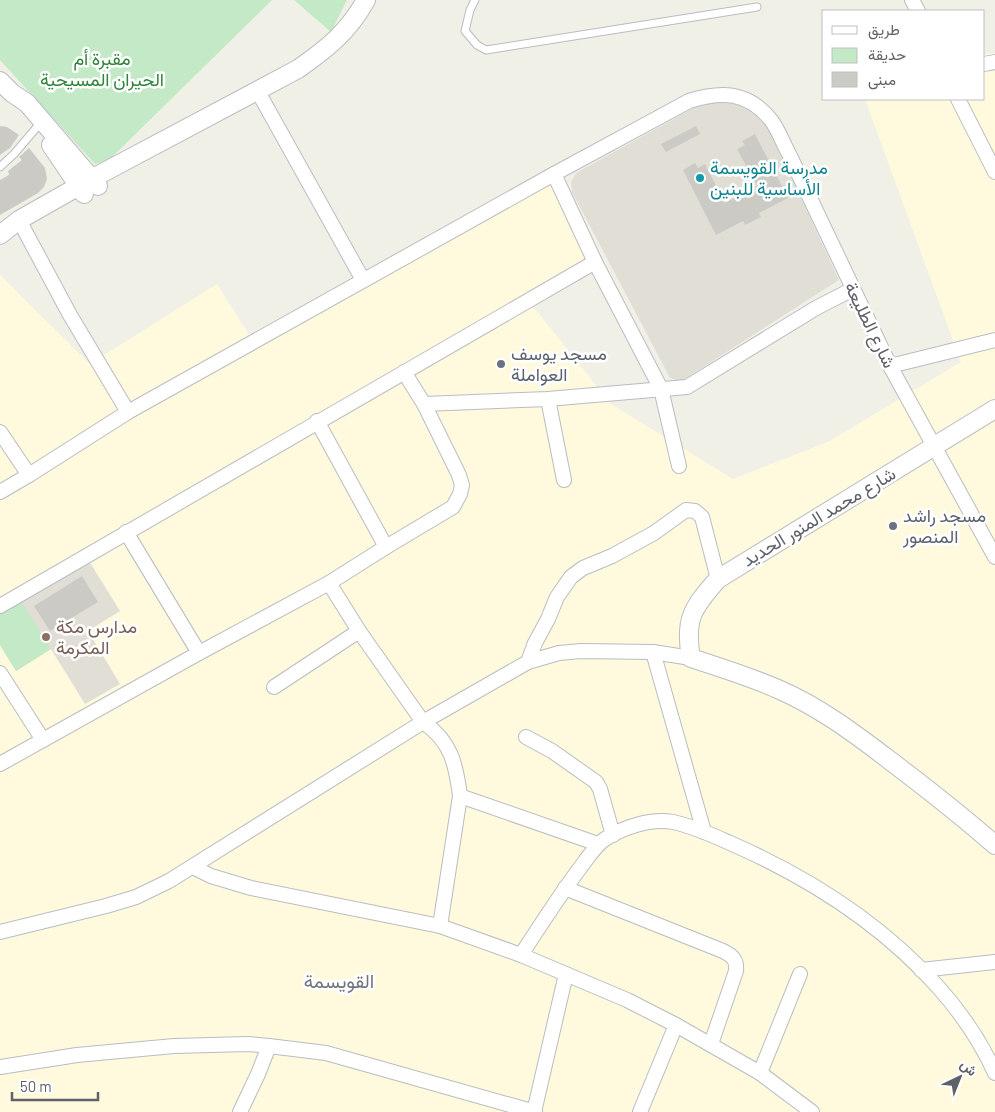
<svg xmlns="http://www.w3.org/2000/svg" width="995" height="1112" font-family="Barlow,Vazirmatn,sans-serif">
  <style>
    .commercial { fill: #fffade }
    .education { fill: #e1dfd5 }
    .green { fill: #c3e9c6 }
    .building { fill: #cccac4 }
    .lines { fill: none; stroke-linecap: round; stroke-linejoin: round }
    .service-casing { stroke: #b9bcc1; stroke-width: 9 }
    .minor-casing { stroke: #b9bcc1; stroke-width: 16 }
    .tertiary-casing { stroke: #b9bcc1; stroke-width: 20 }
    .service { stroke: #fff; stroke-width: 7 }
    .minor { stroke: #fff; stroke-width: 14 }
    .tertiary { stroke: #fff; stroke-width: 18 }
    .culture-dot { fill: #0f9aa8; stroke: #fff; stroke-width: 2 }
    .worship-dot { fill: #6b7280; stroke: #fff; stroke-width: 2 }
    .education-dot { fill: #8d6e63; stroke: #fff; stroke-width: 2 }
    .labels { text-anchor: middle; stroke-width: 5; stroke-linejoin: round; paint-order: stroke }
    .park-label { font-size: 18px; fill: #30843a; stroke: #fff }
    .culture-label { font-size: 18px; fill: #0d838f; stroke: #fff; text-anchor: start }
    .street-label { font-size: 18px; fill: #5e6268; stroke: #fff }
    .worship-label { font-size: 18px; fill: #5b616d; stroke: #fff; text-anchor: start }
    .education-label { font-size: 18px; fill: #785e54; stroke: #fff; text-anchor: start }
    .neighbourhood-label { font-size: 19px; fill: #6f747a; stroke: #fff }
  </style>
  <rect width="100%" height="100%" fill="#f1f0e7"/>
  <polygon class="commercial" points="995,53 995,1112 0,1112 0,275 90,364 217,284 251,338 551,172 594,258 528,300 611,404 733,479 830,441 961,362 865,99 984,99 984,54"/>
  <g class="education">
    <polygon points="716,99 748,106 766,122 839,280 683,380 676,380 670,378 572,192 571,182 576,173 708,100"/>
    <polygon points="89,561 120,611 88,631 120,684 85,704 51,649 16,671 0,645 0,614"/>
  </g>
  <g class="green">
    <polygon points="0,0 272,0 109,160 95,164 0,60"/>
    <polygon points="294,0 347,0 331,32"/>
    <polygon points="21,601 51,649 16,671 0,645 0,614"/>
  </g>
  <g class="building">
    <polygon points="0,126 7,127 19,135 10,148 0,155"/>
    <polygon points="696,126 700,134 666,152 661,144"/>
    <polygon points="755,134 788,198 759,213 761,217 745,225 743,221 716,235 683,170 695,163 698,168 705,164 725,203 757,186 737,149 745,145 742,141"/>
    <polygon points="29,148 45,168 47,179 44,187 38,193 0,215 0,180 9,175 8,171 22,160 19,157"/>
    <polygon points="82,576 98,602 50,631 34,606"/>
  </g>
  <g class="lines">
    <g class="service-casing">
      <g id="service">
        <polyline points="475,0 470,10 465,31 477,45 486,50 757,7"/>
        <polyline points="0,167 14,154 37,127"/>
      </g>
    </g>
    <g class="minor-casing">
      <g id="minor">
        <polyline points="912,0 918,11"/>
        <polyline points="984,64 995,62"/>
        <polyline points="257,90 363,280"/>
        <polyline points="958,99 995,172"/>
        <polyline points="554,174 595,262 661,389 679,466"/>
        <polyline points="19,220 70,315 128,412"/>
        <polyline points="890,366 995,340"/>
        <polyline points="548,399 564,480"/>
        <polyline points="424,404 548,399 687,387 816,308 853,289"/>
        <polyline points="317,421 386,547"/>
        <polyline points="0,432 29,475"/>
        <path d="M0,492L29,475L128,412L554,174L689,101C721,91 748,91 771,120C778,129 783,143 789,154L890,366L995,557"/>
        <polyline points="126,532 199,653"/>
        <path d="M329,583L359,631L423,722C451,741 456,764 460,796L440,926"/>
        <polyline points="0,606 595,262"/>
        <polyline points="653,652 704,832"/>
        <polyline points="528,662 535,643 548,619 557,597 571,577 583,568 612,556 654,533 686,510 695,511 702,517 718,579"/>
        <polyline points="0,673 43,740"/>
        <polyline points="274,687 359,631"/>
        <polyline points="526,737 552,751 596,782 600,789 613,835"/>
        <polyline points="0,764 199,653 329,583 386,547 453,507 460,494 462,485 459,475 424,404 404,372"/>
        <polyline points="460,796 598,844"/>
        <polyline points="193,867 211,876 251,888 440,926 521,955 627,1000 676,1025 760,1073 812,1112"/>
        <path d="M565,888L723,951C733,956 737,960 736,971L711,1044"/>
        <polyline points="0,932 106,906 136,897 169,881 423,722 528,662 559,653 581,651 653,652 691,658"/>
        <path d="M521,955C541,924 561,893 583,864C589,856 596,845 605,839C624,827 651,818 673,822C693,826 712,835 730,843C808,877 882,924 939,988C962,1014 981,1042 995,1073"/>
        <polyline points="921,970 995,962"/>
        <polyline points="0,1067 77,1055 174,1046 248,1044 269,1046 326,1053 535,1112"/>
        <polyline points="760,1073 800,974"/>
        <polyline points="240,1112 258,1074 269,1046"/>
        <polyline points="534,1112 566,974"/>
        <polyline points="640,1112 676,1025"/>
      </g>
    </g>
    <g class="tertiary-casing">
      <g id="tertiary">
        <polyline points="0,81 12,93 27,103 98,186"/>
        <polyline points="51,145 84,194"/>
        <path d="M0,235L19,220L93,178L298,69C328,48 348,32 366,0"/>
        <path d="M995,409L718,579C693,607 684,619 691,658C721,668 751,677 780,690C819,707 854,733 888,759C925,787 961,815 995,845"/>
      </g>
    </g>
    <use href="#service" class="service"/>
    <use href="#minor" class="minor"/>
    <use href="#tertiary" class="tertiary"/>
  </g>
  <circle class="culture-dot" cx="700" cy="178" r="5"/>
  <g class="worship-dot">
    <circle cx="501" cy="364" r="5"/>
    <circle cx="893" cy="526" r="5"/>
  </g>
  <circle class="education-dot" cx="46" cy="637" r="5"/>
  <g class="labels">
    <g class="park-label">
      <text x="102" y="65">مقبرة أم<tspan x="102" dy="21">الحيران المسيحية</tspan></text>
    </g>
    <g class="culture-label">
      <text x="710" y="174">مدرسة القويسمة<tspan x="710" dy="21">الأساسية للبنين</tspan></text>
    </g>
    <g class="street-label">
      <text transform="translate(870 325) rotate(64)" y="6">شارع الطليعة</text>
      <text transform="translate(819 517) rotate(-31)" y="6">شارع محمد المنور الحديد</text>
    </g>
    <g class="worship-label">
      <text x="511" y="360">مسجد يوسف<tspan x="511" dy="21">العواملة</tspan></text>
      <text x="903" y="522">مسجد راشد<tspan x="903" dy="21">المنصور</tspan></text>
    </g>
    <g class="education-label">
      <text x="56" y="633">مدارس مكة<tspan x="56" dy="21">المكرمة</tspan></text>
    </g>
    <g class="neighbourhood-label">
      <text x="339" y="988">القويسمة</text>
    </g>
  </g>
  <rect x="822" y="10" width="162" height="90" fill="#ffffff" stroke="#bfc0c3"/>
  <rect x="832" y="26" width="25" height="8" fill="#ffffff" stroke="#bfc0c3"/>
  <text x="868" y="35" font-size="15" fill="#5e6268">طريق</text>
  <rect x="832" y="48" width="25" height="15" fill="#c3e9c6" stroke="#bfc0c3"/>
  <text x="868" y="60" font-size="15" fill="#5e6268">حديقة</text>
  <rect x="832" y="72" width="25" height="15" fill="#cccac4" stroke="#bfc0c3"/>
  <text x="868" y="85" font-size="15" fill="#5e6268">مبنى</text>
  <g transform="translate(960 1077) rotate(43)" stroke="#ffffff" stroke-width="4" paint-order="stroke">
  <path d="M0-4L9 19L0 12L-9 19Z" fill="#5e6268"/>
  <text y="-8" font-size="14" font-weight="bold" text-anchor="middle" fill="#5e6268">ش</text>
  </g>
  <path d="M12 1092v8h86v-8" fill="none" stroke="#5e6268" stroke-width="2.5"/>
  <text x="20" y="1092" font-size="15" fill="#5e6268" stroke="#ffffff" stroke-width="4" paint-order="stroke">50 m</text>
</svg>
